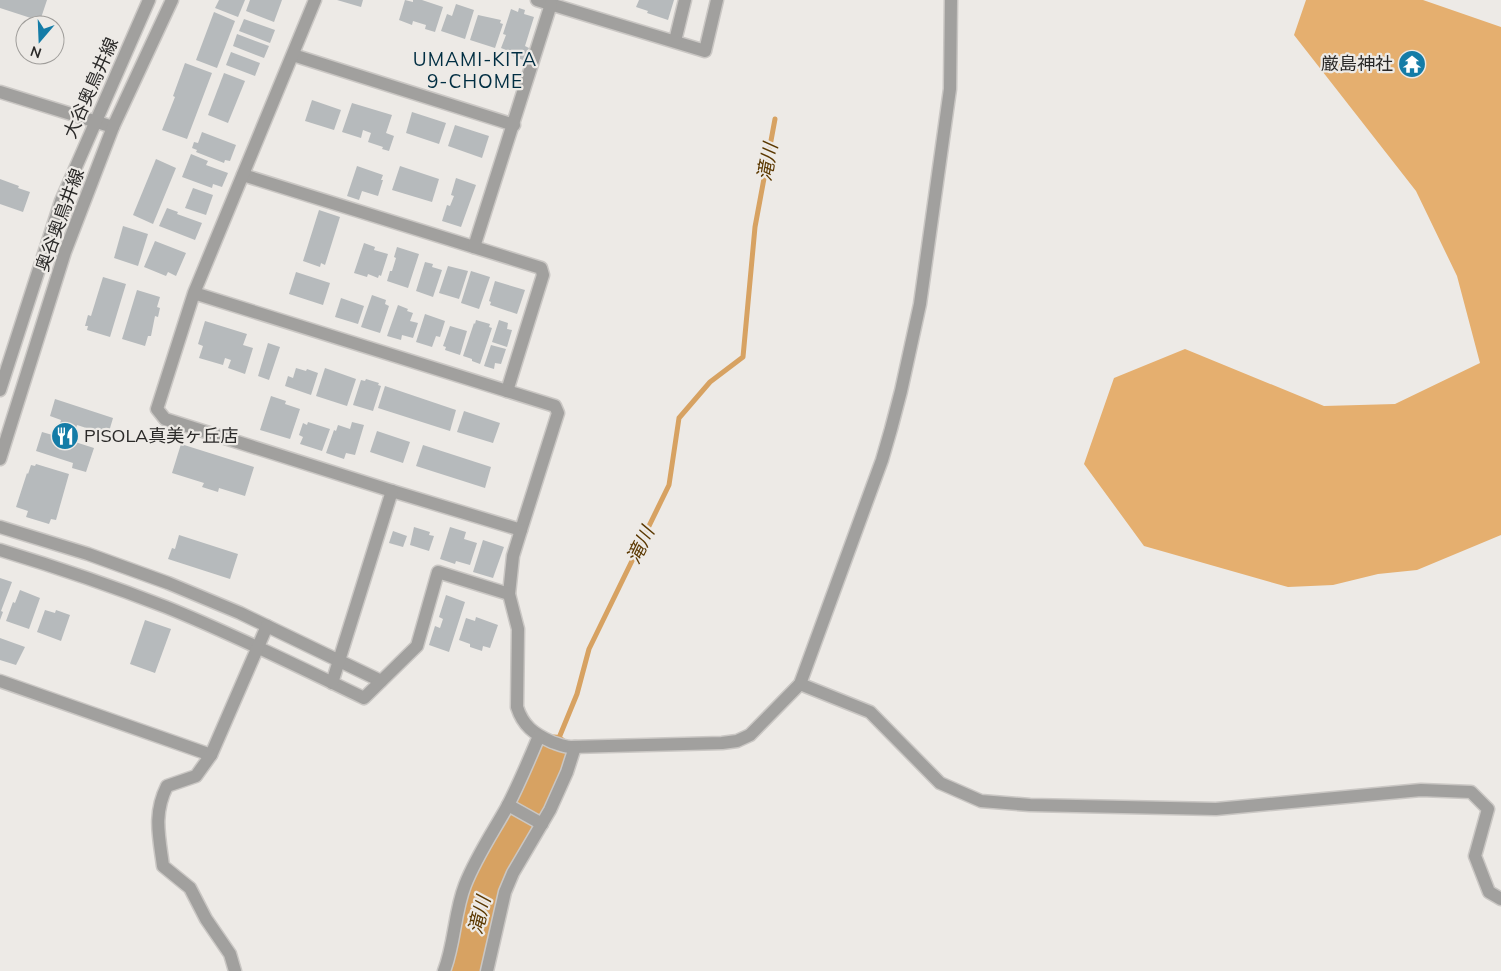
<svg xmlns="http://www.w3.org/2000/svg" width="1501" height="971" font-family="Mulish,'Noto Sans JP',sans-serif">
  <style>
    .forest { fill: #e5af6f }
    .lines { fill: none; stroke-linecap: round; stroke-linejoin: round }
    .stream { stroke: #d7a262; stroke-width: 5 }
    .river { stroke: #d7a262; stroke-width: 31 }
    .building { fill: #b6babc }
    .minor-casing { stroke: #cac7c4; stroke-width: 15 }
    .tertiary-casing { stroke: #cac7c4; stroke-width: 15 }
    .minor { stroke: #a1a09e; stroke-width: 12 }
    .tertiary { stroke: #a1a09e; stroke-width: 12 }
    .labels { text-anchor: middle; stroke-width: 4.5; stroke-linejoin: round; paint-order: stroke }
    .poi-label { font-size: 18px; fill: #2a2928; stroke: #edeae6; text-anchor: end }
    .street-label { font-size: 18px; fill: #2a2928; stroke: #edeae6 }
    .neighbourhood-label { font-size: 19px; letter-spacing: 1px; fill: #002e42; stroke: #edeae6 }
    .water-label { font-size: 19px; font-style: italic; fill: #5b3801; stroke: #edeae6 }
  </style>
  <rect width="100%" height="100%" fill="#edeae6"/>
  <polygon class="forest" points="1306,0 1423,0 1501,27 1501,535 1417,570 1378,574 1333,585 1288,587 1144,546 1084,464 1114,378 1185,349 1324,406 1395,404 1480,363 1457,276 1416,191 1294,35"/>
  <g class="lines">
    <polyline class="stream" points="554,750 577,694 589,649 669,485 679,418 710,382 743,357 755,227 775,119"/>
    <polyline class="river" points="465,971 486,887 532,799 554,750"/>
  </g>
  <g class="building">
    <polygon points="0,0 47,0 40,21 0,8"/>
    <polygon points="219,0 245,0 238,17 215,8"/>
    <polygon points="250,0 282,0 274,22 246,11"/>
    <polygon points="337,0 363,0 361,7"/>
    <polygon points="405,0 413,2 413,0 422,0 443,7 435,32 425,29 426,25 413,21 412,25 399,20"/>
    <polygon points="639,0 674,0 668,20 647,13 648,11 636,7"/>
    <polygon points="456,4 474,10 465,39 441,31 447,14 452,16"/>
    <polygon points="519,8 525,10 524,14 534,17 525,46 529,48 523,60 510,55 511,52 501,48 506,35 503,34 511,9 518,12"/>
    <polygon points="214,12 235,21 217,68 196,60"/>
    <polygon points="478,15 501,20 500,23 503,24 495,48 470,40"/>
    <polygon points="244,19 275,30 270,43 239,31"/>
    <polygon points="237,34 269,46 264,58 233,46"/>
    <polygon points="231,52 260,63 255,76 226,65"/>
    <polygon points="185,63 212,73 187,139 162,130 175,97 173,96"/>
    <polygon points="224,73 245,81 228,123 208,115"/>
    <polygon points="312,100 341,110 334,130 305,121"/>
    <polygon points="352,103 392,115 386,133 394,136 389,151 382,149 383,147 368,142 371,133 363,130 361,138 342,132"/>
    <polygon points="412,112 446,123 439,144 406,133"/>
    <polygon points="455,125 489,136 482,158 448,146"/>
    <polygon points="202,132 236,145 230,161 225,160 224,163 196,152 197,150 192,148 194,142 198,143"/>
    <polygon points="191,154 208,161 206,165 228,173 222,187 213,184 212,188 182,177"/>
    <polygon points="156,159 176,168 153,224 133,215"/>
    <polygon points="357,166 383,175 381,180 383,180 378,196 362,191 359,200 347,196"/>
    <polygon points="400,166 439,179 432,202 392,190"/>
    <polygon points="456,178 476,185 461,227 442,221 447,205 450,206 454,196 451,195"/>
    <polygon points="0,179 19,186 18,188 30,192 23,212 0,204"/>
    <polygon points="193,188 213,195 206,215 185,208"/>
    <polygon points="167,208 178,212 177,214 202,223 195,240 159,226"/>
    <polygon points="319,210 340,217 325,265 321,263 320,267 303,261"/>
    <polygon points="123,226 148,234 138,266 114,258"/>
    <polygon points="155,241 186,253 176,276 168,272 166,276 144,267"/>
    <polygon points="364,243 375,247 374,250 388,254 381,276 379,275 378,278 368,274 367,277 354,273"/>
    <polygon points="397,247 419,254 408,288 387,281 390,271 392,271 396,258 394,257"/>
    <polygon points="425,262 433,264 432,267 442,270 433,297 416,291"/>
    <polygon points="448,266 468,271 459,299 439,293"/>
    <polygon points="471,271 490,277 479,309 461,303"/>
    <polygon points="296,272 330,283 323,305 289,294"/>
    <polygon points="103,277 126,284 110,337 87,330 88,326 85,326 88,315 91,316"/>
    <polygon points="495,281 525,290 517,314 490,305 491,302 489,301"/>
    <polygon points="137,290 160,297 157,307 160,308 158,317 155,316 151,336 148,336 145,346 122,339"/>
    <polygon points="372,295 386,300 385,304 389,306 380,333 361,327"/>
    <polygon points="341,298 364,306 358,324 335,317"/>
    <polygon points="398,305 408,309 407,311 413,313 410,321 418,323 413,338 402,335 401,340 387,336"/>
    <polygon points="425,314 445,321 440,337 436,336 432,347 416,342"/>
    <polygon points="476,320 490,324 489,327 492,328 480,364 472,361 472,359 463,356 474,323 475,324"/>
    <polygon points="499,320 508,323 507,329 512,330 507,347 492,342"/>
    <polygon points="205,321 247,334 243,345 253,348 245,374 228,368 231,360 225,358 223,365 199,358 203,346 198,344"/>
    <polygon points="450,326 467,331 460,355 445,350 446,347 443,346"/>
    <polygon points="268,343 280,347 269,380 258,376"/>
    <polygon points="491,345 506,349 501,364 495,363 494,369 484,366"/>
    <polygon points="296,368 306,371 307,369 318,373 311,395 285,386 288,376 293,378"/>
    <polygon points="325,368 356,379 347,406 316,396"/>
    <polygon points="366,379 379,383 378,385 381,386 373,411 353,405 361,380 365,381"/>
    <polygon points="385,386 456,410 450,431 378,408"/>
    <polygon points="271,396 286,401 285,404 300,409 290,439 260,430"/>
    <polygon points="55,399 113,418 108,435 77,425 72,441 94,448 86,472 72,468 73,463 36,451 42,432 56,436 61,420 50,416"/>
    <polygon points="464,411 500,423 493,443 457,432"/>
    <polygon points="308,422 330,429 322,451 300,444 303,437 299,435 303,423 307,425"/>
    <polygon points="352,422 364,425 355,455 346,453 344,459 326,453 334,430 336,431 338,425 350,429"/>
    <polygon points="377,431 410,442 403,463 370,452"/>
    <polygon points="181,444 254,467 245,496 219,488 218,492 202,487 204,483 172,473"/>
    <polygon points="423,445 491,467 485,488 416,466"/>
    <polygon points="36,464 69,474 56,520 51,519 49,524 26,517 28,511 16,507 27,473 28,474 31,465 35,466"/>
    <polygon points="414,527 430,532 429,535 434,536 429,551 410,545"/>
    <polygon points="450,527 466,532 464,539 477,543 470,565 456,561 455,564 440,559"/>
    <polygon points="393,531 407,536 403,547 389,543"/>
    <polygon points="179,535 238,554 230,579 168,559 172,548 175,549"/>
    <polygon points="483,540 504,547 493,578 473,572"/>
    <polygon points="0,578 12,582 1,611 3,612 0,620"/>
    <polygon points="20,590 40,598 29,629 6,621 13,602 15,603"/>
    <polygon points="446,595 465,602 449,652 429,645 435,626 440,628 443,619 439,617"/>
    <polygon points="45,610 55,613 56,610 70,615 61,641 37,632"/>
    <polygon points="476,617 498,625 490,648 483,646 482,651 470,647 470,644 459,640 466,618 475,621"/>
    <polygon points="145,620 171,629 155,673 130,664"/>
    <polygon points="0,638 25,647 16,665 0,660"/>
  </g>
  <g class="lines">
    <g class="minor-casing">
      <g id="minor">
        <polyline points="537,0 705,51 717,0"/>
        <polyline points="675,41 685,0"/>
        <polyline points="293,55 514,125"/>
        <polyline points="243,175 541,268 543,275 507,391"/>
        <polyline points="474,247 551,4"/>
        <polyline points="194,293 555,406 558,413 521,530 392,491 165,419 157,409 194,293 315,0"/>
        <polyline points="0,527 88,554 168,583 240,613 381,681"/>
        <path d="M521,530L513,556L509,594L518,629L517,707C523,726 534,734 552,742C558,744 564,747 571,747L722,743L737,741L750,735L800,684L882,460L891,429L901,391L920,304L950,89L951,0"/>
        <path d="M0,550C56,567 112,586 166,607C233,634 299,667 364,698L417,646L438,572L509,594"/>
        <polyline points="0,681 211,755 267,626"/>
        <polyline points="332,683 392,491"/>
        <polyline points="800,684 870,712 940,783 981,801 1030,805 1216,809 1421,790 1471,792 1488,809 1475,856 1489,892 1501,899"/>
        <path d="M211,755L196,776L167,786C153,814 159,836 163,866L190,888L206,919L230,954L235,971"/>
        <polyline points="508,805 542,824"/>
        <path d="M444,971C455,943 454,913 465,885C476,857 493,832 507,807C519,784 529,760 539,736"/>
        <polyline points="487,971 505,892 513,873 550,810 567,772 575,747"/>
      </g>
    </g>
    <g class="tertiary-casing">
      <g id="tertiary">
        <polyline points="0,92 113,127"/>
        <polyline points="0,390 61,201 149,0"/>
        <polyline points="0,459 65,252 113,127 172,0"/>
      </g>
    </g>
    <use href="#minor" class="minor"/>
    <use href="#tertiary" class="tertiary"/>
  </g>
  <defs>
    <g id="temple-disc" transform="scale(1.4375)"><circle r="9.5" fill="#147ca7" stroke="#edeae6"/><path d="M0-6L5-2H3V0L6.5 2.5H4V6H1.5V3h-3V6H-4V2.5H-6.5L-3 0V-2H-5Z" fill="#fff"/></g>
    <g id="restaurant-disc" transform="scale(1.4375)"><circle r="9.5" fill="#147ca7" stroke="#edeae6"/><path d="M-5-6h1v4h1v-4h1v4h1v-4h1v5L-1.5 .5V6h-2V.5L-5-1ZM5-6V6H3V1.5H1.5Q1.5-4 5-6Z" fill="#fff"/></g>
  </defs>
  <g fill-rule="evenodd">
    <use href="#temple-disc" x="1412" y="64"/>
    <use href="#restaurant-disc" x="65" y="436"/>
  </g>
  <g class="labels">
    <g class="poi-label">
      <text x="1393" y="70">厳島神社</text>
      <text x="84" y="442" text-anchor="start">PISOLA真美ヶ丘店</text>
    </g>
    <g class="street-label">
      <text transform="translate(91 88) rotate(-66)" y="6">大谷奥鳥井線</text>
      <text transform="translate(60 220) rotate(-70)" y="6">奥谷奥鳥井線</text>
    </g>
    <g class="neighbourhood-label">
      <text x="475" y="66">UMAMI-KITA<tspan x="475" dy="22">9-CHOME</tspan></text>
    </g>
    <g class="water-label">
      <text transform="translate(767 162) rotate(-80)" y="7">滝川</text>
      <text transform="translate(640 545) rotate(-64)" y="7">滝川</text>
      <text transform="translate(479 915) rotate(-76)" y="7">滝川</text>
    </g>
  </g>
  <g transform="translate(40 40) rotate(199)"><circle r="24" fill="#edeae6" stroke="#9f9d9a"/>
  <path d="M0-4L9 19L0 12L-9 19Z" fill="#147ca7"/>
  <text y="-8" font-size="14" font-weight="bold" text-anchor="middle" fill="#2a2928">N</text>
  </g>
</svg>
